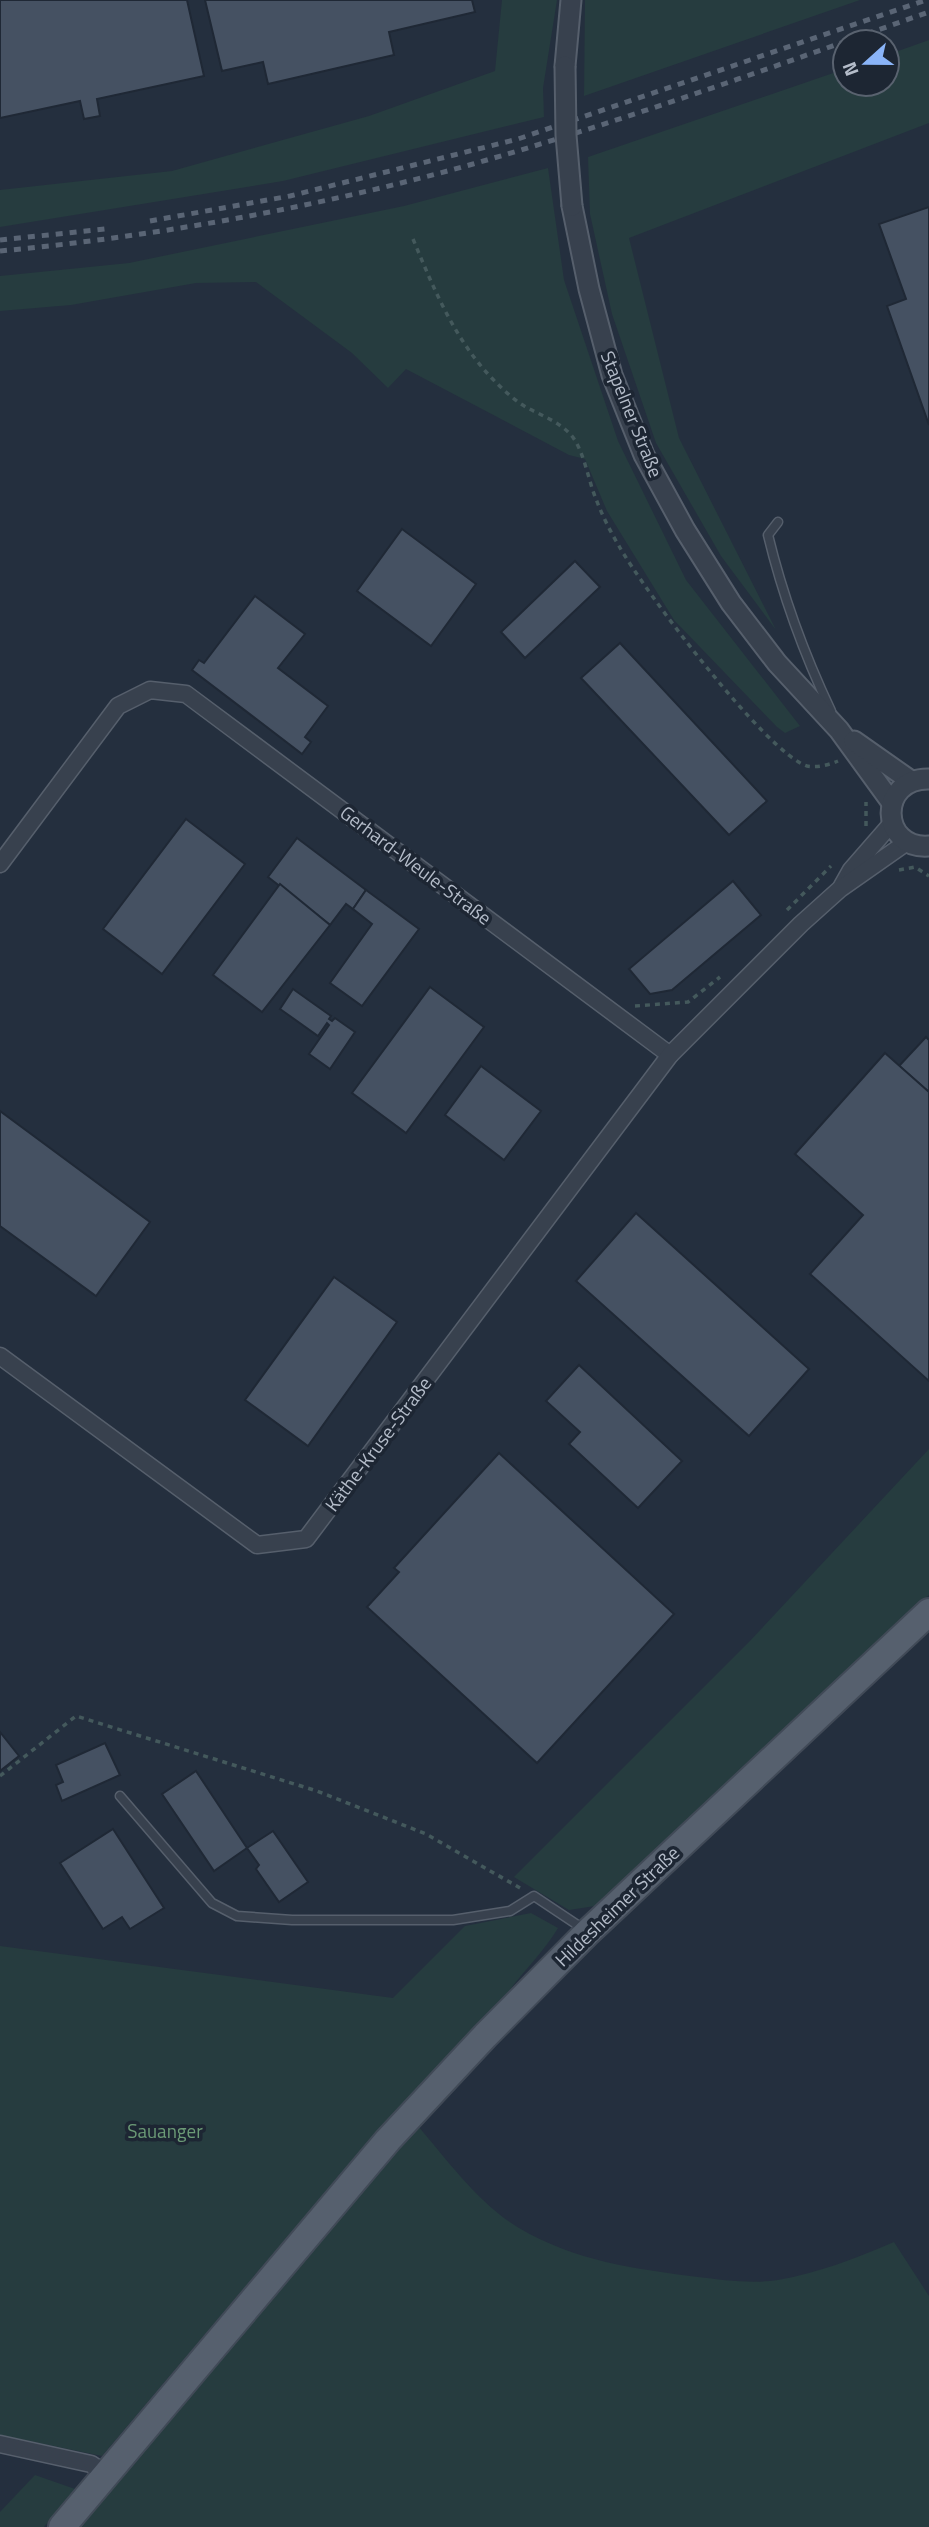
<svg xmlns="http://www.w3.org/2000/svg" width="929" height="2527" font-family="'Titillium Web',sans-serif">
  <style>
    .green { fill: #263c3f }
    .building { fill: #455162; stroke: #1f2835; stroke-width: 2 }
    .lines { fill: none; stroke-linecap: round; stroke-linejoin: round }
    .service-casing { stroke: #565f6c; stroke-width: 11 }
    .minor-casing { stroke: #565f6c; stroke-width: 19 }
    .tertiary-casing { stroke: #565f6c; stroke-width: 23 }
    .primary-casing { stroke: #414a57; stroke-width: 30 }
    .path { stroke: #44595c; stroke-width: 3.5; stroke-dasharray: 5 5; stroke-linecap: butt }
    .service { stroke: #38414e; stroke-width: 8 }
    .minor { stroke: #38414e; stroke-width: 16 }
    .tertiary { stroke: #38414e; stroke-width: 19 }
    .primary { stroke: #56606e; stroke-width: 26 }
    .rail { stroke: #5a6575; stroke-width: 5; stroke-dasharray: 7 7; stroke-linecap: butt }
    .tertiary-bridge-casing { stroke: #565f6c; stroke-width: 23; stroke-linecap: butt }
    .tertiary-bridge { stroke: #38414e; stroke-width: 19 }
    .labels { text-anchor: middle; stroke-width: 7; stroke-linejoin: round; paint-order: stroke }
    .street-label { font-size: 19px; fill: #b4bcc9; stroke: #1d2633 }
    .park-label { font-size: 19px; fill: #6b9a76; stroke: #1d2633 }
  </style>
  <rect width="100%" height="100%" fill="#242f3e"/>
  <g class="green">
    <polygon points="502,0 557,0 543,88 544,117 283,181 0,227 0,190 172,171 369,116 495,71"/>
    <polygon points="585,0 860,0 584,96"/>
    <polygon points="929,40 929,123 629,238 679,438 776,630 721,556 656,443 612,314 590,214 588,157 845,69 845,84 887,84 887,55"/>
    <polygon points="548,168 564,280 618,441 686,580 800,726 785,733 777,727 674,620 607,511 585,459 569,455 406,369 388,388 352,353 256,282 196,283 71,305 0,311 0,276 129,263 404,206"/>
    <polygon points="929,1449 929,1595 595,1906 569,1910 514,1877 749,1642"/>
    <path d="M531,1913L558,1928C544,1952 523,1971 507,1994L377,2131L102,2456L0,2435V1946L393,1998L465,1926Z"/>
    <path d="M418,2126C448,2161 479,2204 519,2228C575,2261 635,2269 698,2277C723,2280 752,2284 778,2280C819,2273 856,2258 894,2242L929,2296V2527H78Z"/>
    <polygon points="35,2475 75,2489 44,2527 0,2527 0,2512"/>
  </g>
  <g class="building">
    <polygon points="0,0 187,0 204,76 97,99 100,116 84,119 80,101 0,118"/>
    <polygon points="205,0 472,0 475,12 389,32 394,55 268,84 263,62 222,71"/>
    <polygon points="929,207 929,425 887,306 906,299 879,224"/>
    <polygon points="402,529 476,584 431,646 357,591"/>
    <polygon points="575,561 600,587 525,658 501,632"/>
    <polygon points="255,596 305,634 278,668 328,706 305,737 311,742 302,754 192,670 199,660 204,663"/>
    <polygon points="620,643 767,801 729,835 581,678"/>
    <polygon points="186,819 245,864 162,974 103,929"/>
    <polygon points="297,838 366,890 353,909 346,904 330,925 268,877"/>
    <polygon points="733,881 761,915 672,990 650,994 629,969"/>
    <polygon points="280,884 330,925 262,1012 213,975"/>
    <polygon points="366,890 419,929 362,1006 330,983 372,924 353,909"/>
    <polygon points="430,987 484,1027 406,1133 352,1093"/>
    <polygon points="293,989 331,1016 329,1019 332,1021 335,1018 355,1032 330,1069 309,1054 329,1025 327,1023 318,1036 280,1009"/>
    <polygon points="926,1037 929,1040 929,1092 899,1066"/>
    <polygon points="885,1053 929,1092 929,1381 810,1274 863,1215 795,1154"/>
    <polygon points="481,1066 541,1111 504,1160 445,1115"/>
    <polygon points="0,1111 150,1222 96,1296 0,1226"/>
    <polygon points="636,1213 809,1369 749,1436 576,1281"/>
    <polygon points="334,1277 397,1322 308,1446 245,1400"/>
    <polygon points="579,1365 682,1461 638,1508 569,1444 580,1432 546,1401"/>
    <polygon points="499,1453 674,1614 537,1763 367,1607 399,1572 394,1568"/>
    <polygon points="0,1732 19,1756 0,1771"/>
    <polygon points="105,1743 120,1775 62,1801 56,1785 63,1782 56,1765"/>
    <polygon points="196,1771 247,1848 214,1871 162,1794"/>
    <polygon points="113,1829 164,1908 130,1929 122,1917 103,1929 60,1863"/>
    <polygon points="273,1831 308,1882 279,1902 256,1869 259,1865 247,1848"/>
  </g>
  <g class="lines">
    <g class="service-casing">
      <g id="service">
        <path d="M778,522L768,535C783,597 804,654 831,711"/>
        <polyline points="120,1796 212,1903 237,1916 292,1920 453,1920 510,1911 534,1896 585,1930"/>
      </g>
    </g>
    <g class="minor-casing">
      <g id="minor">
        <polyline points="0,864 118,706 150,690 186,694 670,1055"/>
        <polyline points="842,886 851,870 892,823"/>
        <polyline points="0,1356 257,1545 306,1539 670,1055 801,924 840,889 907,842"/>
        <polyline points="0,2444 91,2464 106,2474"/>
      </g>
    </g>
    <g class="tertiary-casing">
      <g id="tertiary">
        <polyline points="565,66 571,0"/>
        <polyline points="572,206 589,289 612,375 644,455 685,530 731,603 777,663 839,730 892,803"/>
        <polyline points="854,741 911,781"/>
        <path d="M929,779C877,778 880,850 929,846"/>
      </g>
    </g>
    <g class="primary-casing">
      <polyline id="primary" points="62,2527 388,2140 485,2036 588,1932 929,1612"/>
    </g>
    <g class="path">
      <path d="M413,239C438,299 461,355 513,398C530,413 555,417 571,435C584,450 588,480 596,499C602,515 610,531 619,546C643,589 766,753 807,766C816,768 829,765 838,761"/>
      <polyline points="866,826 866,802"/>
      <polyline points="899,870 915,867 929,876"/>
      <polyline points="787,910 831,866"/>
      <polyline points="635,1006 688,1002 720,977"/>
      <polyline points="0,1776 76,1716 317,1791 426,1834 520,1888"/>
    </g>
    <use href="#service" class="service"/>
    <use href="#minor" class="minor"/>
    <use href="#tertiary" class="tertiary"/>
    <use href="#primary" class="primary"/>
    <g class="rail">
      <polyline points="150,221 290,196 518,139 926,0"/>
      <polyline points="0,240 105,229"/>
      <path d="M0,251C159,236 319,207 473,164C627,120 778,65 929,12"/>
    </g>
    <g class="tertiary-bridge-casing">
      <polyline id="tertiary-bridge" points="565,66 566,135 572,206"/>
    </g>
    <use href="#tertiary-bridge" class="tertiary-bridge"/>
  </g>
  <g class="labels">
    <g class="street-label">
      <text transform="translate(632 414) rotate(68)" y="7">Stapelner Straße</text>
      <text transform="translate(416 865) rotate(37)" y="7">Gerhard-Weule-Straße</text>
      <text transform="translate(378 1444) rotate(-53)" y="7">Käthe-Kruse-Straße</text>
      <text transform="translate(617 1906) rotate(-44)" y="7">Hildesheimer Straße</text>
    </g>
    <g class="park-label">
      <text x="165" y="2138">Sauanger</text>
    </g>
  </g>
  <g transform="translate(866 63) rotate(249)"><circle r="33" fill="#1d2633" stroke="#59626f" stroke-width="2"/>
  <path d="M0-5L12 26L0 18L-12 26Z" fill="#8ab4f8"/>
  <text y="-10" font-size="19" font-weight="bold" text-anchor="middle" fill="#b4bcc9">N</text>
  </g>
</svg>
